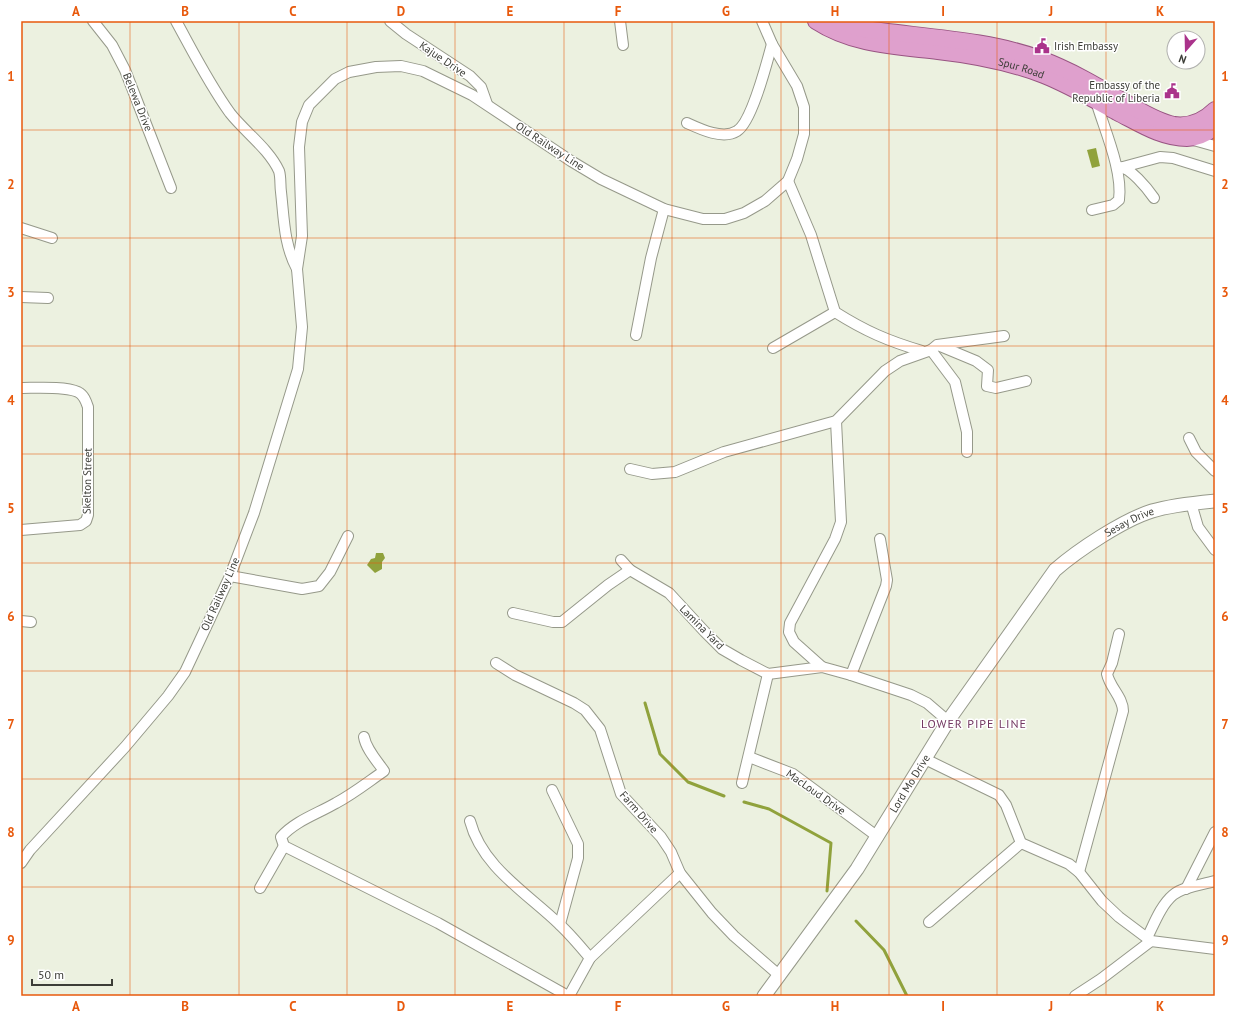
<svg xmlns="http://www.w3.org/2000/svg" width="1236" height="1017" font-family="'PT Sans',sans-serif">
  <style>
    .water { fill: #90a23c }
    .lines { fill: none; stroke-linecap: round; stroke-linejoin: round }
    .stream { stroke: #90a23c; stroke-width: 3 }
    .minor-casing { stroke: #96998a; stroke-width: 12 }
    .tertiary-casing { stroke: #96998a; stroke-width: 15 }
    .primary-casing { stroke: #985482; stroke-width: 18 }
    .minor { stroke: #fff; stroke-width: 10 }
    .tertiary { stroke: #fff; stroke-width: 13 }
    .primary { stroke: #dfa0cd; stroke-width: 16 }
    .grid { fill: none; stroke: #e8590c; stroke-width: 1; stroke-opacity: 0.55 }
    .labels { text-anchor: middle; stroke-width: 3; stroke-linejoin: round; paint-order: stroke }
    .poi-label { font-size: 11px; fill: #3c3d37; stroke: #fff; text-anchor: start }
    .street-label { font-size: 11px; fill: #3c3d37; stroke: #fff }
    .neighbourhood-label { font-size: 12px; letter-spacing: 1px; fill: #723660; stroke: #fff }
    .neatline { fill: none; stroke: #e8590c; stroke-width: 1.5 }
    .grid-label { font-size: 13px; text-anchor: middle; font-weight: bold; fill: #e8590c }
  </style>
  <rect width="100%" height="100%" fill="#ecf1e0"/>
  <g class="water">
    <polygon points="1096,148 1100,166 1092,168 1087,150"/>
    <polygon points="376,553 383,553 385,558 382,562 382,569 375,573 367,565 371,559 375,558"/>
  </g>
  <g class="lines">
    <g class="stream">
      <polyline points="645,703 660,754 688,782 724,796"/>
      <polyline points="744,802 769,809 831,843 827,891"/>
      <polyline points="856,921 884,950 907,996"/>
    </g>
    <g class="minor-casing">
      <g id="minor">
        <polyline points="93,21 112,45 125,70 171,188"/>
        <path d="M176,21C193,52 209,84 230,113C245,132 269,149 279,171C281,177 280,186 281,192C284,219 284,245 297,269"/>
        <polyline points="390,21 406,34 470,76 481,87 487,104"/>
        <polyline points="620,21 623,45"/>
        <path d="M687,123C700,129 723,140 737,131C752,122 767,62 772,44"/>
        <polyline points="1190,139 1215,146"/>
        <path d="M1119,167C1130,167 1147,188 1154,198"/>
        <polyline points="1123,167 1160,157 1173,158 1215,171"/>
        <path d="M788,181L811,235L835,312C865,331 888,341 922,351"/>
        <path d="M1092,210L1113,205L1119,200C1123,170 1104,129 1096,101"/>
        <polyline points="21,228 52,238"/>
        <polyline points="21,297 48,298"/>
        <polyline points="636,335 651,258 664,209"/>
        <polyline points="940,346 976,361 988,370 987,386 996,388 1026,381"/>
        <polyline points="773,348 835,312"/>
        <polyline points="931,350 955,382 967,432 967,452"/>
        <path d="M21,388C36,388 65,386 78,392C84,395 86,401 88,407V515L86,521L80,525L21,530"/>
        <polyline points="1189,438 1196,452 1215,471"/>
        <polyline points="630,469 652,474 675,472 724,452 836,421 885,371 900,361 931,350 937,345 1004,336"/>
        <polyline points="1191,503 1198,527 1215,550"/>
        <polyline points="621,560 630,570 669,593 705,632 722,649 741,660 768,674 822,667 851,675 911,695 927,703 948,721"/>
        <polyline points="230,576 302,589 319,586 330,572 348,536"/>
        <polyline points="513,613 553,622 562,622 608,585 630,570"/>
        <polyline points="21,621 31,622"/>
        <polyline points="496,663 515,675 574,703 585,710 600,729 621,794 661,837 671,852 680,873 712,913 734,936 780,976"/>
        <polyline points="822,667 794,642 789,632 790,623 835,539 841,522 836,421"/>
        <polyline points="851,675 886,586 887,580 880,539"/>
        <path d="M364,737C366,749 377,761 384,771C368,782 353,794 336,803C317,814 295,821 281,837L284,846L438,923L568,996"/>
        <polyline points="749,757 793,774 878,837"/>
        <polyline points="925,759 999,795 1006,805 1021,843 1069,864 1079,872 1102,901 1119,917 1151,941 1215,949"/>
        <polyline points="742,783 768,674"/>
        <polyline points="552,790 578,844 578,858 560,924"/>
        <path d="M470,821C482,867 527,893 559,924C570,934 580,946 590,958"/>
        <polyline points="21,863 30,850 125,747 168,696 185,672 230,576 254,513 298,369 302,327 297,269 302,236 299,147 302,122 309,105 335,79 349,72 376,67 401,66 423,71 472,95 571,161 601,179 664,209 703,219 725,219 744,213 765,201 788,181 797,159 804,134 804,107 797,86 772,44 762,21"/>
        <path d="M1079,872L1123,711C1123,697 1110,688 1107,674L1112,663L1119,634"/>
        <polyline points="260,888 284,846"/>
        <polyline points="1186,889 1215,832"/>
        <polyline points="929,922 1021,843"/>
        <path d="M1147,938C1154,924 1161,905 1173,895C1184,886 1202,885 1215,881"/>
        <polyline points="569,996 590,958 680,873"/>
        <polyline points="1075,996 1101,979 1151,941"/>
      </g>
    </g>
    <g class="tertiary-casing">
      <g id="tertiary">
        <path id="s1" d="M764,996L857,869L948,721L1055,570C1078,550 1123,520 1152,511C1172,505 1194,503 1215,501"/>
      </g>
    </g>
    <g class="primary-casing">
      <g id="primary">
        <path id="s2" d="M816,21C853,45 895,46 938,51C974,55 1010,62 1044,75C1069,85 1093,99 1117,112C1139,123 1161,138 1187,138C1197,138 1207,133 1215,127"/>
        <path d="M839,21L858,28C916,37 987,39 1040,59C1070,70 1097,86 1124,102C1139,110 1157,122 1174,125C1190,127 1204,121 1215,110"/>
      </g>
    </g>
    <use href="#minor" class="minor"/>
    <use href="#tertiary" class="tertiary"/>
    <use href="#primary" class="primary"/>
  </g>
  <path class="grid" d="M130,21V996M239,21V996M347,21V996M455,21V996M564,21V996M672,21V996M781,21V996M889,21V996M997,21V996M1106,21V996M21,130H1215M21,238H1215M21,346H1215M21,454H1215M21,563H1215M21,671H1215M21,779H1215M21,887H1215"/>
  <defs>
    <g id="civic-bare" transform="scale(1.2)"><path d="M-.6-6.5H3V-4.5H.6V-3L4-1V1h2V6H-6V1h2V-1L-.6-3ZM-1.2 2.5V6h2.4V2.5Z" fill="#aa338b" stroke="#fff" stroke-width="2.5" paint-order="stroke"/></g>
  </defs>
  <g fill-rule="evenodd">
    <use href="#civic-bare" x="1042" y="46"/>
    <use href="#civic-bare" x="1172" y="91"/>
  </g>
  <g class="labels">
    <g class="poi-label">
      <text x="1054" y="50">Irish Embassy</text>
      <text x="1160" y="89" text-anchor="end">Embassy of the<tspan x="1160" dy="13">Republic of Liberia</tspan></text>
    </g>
    <g class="street-label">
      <text transform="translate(443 59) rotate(34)" y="4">Kajue Drive</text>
      <text dy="4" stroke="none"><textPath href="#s2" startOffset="212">Spur Road</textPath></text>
      <text transform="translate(138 102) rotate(68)" y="4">Belewa Drive</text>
      <text transform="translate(550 146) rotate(33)" y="4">Old Railway Line</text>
      <text transform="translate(87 481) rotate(-89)" y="4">Skelton Street</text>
      <text dy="4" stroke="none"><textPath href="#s1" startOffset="605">Sesay Drive</textPath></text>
      <text transform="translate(220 594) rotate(-66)" y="4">Old Railway Line</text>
      <text transform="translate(702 627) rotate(45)" y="4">Lamina Yard</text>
      <text dy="4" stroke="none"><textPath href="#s1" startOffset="258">Lord Mo Drive</textPath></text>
      <text transform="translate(816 792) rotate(35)" y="4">MacLoud Drive</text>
      <text transform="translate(639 812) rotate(49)" y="4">Farm Drive</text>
    </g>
    <g class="neighbourhood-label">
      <text x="974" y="728">LOWER PIPE LINE</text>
    </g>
  </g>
  <rect width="1236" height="1017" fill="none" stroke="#ffffff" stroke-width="44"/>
  <g transform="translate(1186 50) rotate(200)"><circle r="19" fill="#ffffff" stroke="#b1b1af"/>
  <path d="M0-3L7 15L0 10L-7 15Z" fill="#aa338b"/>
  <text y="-6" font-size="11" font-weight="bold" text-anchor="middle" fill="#3c3d37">N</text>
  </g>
  <path d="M32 979v6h80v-6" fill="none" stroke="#3c3d37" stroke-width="2"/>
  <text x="38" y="979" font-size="12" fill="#3c3d37" stroke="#ffffff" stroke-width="3" paint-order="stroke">50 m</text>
  <rect x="22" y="22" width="1192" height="973" class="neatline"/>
  <g class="grid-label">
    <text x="76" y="16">A</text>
    <text x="185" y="16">B</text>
    <text x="293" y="16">C</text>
    <text x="401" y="16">D</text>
    <text x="510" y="16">E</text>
    <text x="618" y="16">F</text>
    <text x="726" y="16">G</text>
    <text x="835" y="16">H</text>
    <text x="943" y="16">I</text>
    <text x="1051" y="16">J</text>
    <text x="1160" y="16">K</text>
    <text x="11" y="81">1</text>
    <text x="1225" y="81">1</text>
    <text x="11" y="189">2</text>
    <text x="1225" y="189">2</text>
    <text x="11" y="297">3</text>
    <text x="1225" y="297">3</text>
    <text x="11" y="405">4</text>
    <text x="1225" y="405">4</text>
    <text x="11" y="513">5</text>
    <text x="1225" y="513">5</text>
    <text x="11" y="621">6</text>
    <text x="1225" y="621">6</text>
    <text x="11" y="729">7</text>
    <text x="1225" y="729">7</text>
    <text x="11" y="837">8</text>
    <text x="1225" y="837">8</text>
    <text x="11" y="945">9</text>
    <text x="1225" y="945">9</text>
    <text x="76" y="1011">A</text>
    <text x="185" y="1011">B</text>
    <text x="293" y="1011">C</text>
    <text x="401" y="1011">D</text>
    <text x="510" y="1011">E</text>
    <text x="618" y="1011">F</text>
    <text x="726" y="1011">G</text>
    <text x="835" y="1011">H</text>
    <text x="943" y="1011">I</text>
    <text x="1051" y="1011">J</text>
    <text x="1160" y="1011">K</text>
  </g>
</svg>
